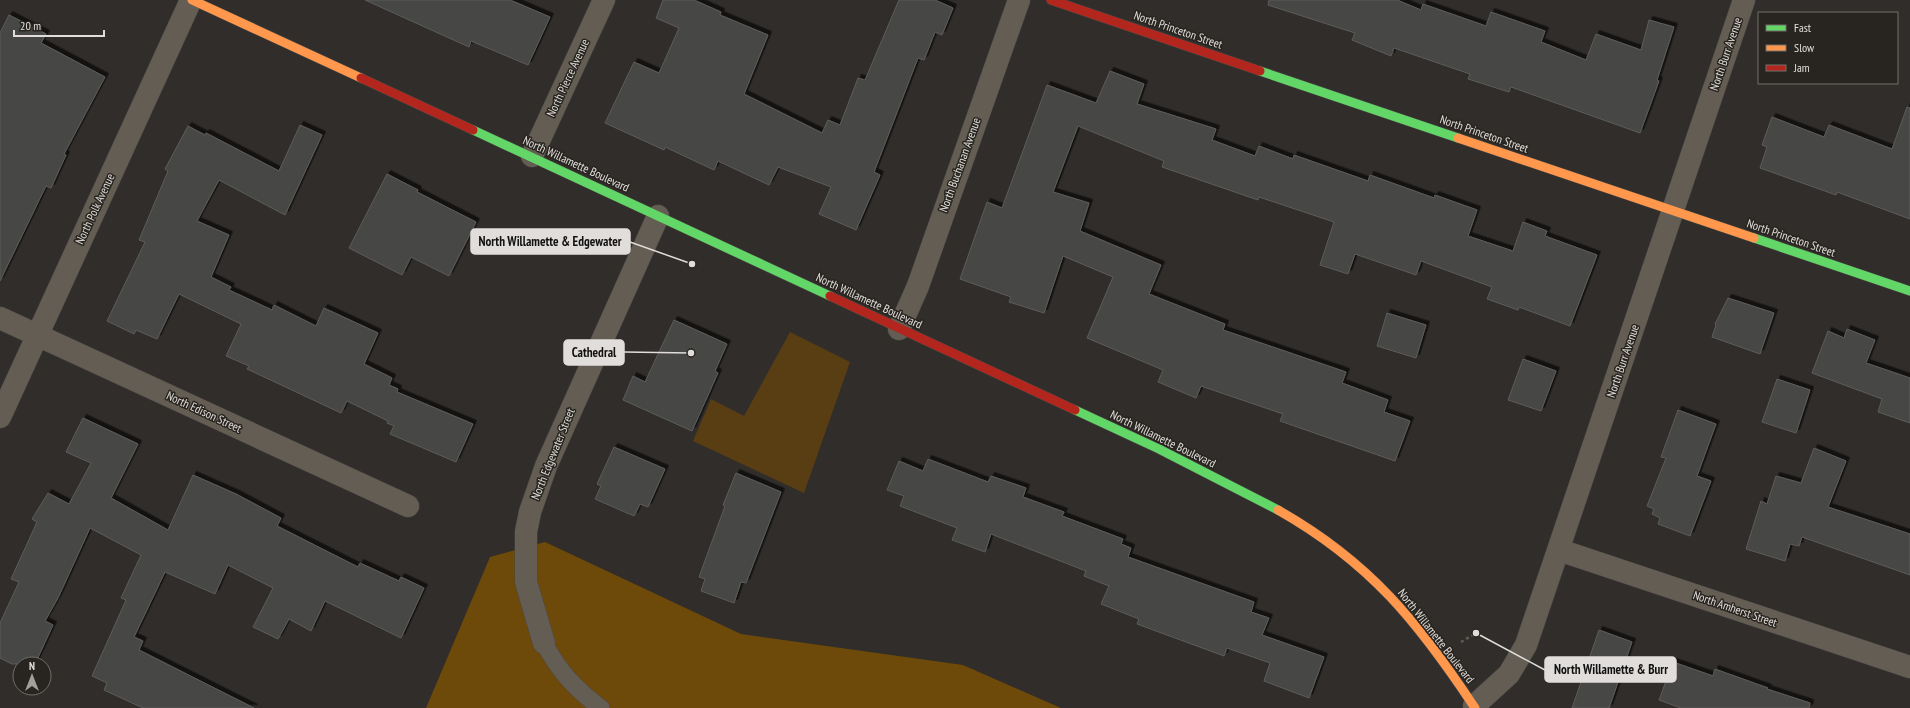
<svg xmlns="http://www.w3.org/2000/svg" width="1910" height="708" font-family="'PT Sans Narrow',sans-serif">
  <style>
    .green { fill: #5a3e13 }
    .forest { fill: #6d4a09 }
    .building { fill: #464645; stroke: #5d5d5d; filter: url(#shadow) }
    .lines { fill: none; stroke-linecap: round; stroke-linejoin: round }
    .lane-casing { stroke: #4b4947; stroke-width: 18 }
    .street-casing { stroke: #4b4947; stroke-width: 23 }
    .fast-casing { stroke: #4b4947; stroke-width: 10 }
    .slow-casing { stroke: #4b4947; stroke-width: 10 }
    .jam-casing { stroke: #4b4947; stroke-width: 10 }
    .path { stroke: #605c55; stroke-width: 2.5; stroke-dasharray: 3 3; stroke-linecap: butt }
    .lane { stroke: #645d53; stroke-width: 17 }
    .street { stroke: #645d53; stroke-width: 22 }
    .fast { stroke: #63d668; stroke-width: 9 }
    .slow { stroke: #ff974d; stroke-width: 9 }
    .jam { stroke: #b3261e; stroke-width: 9 }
    .labels { text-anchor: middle; stroke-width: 3; stroke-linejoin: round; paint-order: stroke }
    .street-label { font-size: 12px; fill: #e0ddda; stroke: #28241f }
    .leader { fill: none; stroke: #e0ddda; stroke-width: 1.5 }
    .callout-dot { fill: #e0ddda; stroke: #28241f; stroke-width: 1.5 }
    .callout { fill: #e0ddda; stroke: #e0ddda; stroke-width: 1.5 }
    .callout-label { font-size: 13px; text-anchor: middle; font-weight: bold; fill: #111 }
  </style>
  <defs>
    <filter id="shadow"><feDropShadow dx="3.5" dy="-3.5" stdDeviation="0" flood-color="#0009"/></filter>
  </defs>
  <rect width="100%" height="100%" fill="#302d2a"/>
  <polygon class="green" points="790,332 850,362 804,493 693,441 711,399 744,416"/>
  <polygon class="forest" points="545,542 741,634 963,665 1061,708 426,708 490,557"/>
  <g class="building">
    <polygon points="365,0 510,0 550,17 528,65 471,41 469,47"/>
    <polygon points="663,0 694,0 721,12 720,15 768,35 744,94 822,133 828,120 840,125 858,78 865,80 899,0 935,0 953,8 942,35 935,32 924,60 918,58 874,172 880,175 856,230 819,214 831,187 778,167 769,185 718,161 714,170 665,147 664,150 605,123 634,62 659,73 679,28 656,18"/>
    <polygon points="1269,0 1397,0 1421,10 1423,4 1486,26 1491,12 1545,31 1541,42 1586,60 1596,34 1641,50 1649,20 1674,27 1657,80 1659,81 1640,133 1511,87 1509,92 1468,79 1470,74 1394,48 1391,56 1352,40 1355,33 1268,5"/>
    <polygon points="9,15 46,34 41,43 105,77 64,154 66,155 51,188 46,186 0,281 0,33"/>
    <polygon points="1110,71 1144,84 1137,104 1216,129 1212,140 1255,156 1259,146 1293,159 1294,155 1368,181 1370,175 1434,198 1435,195 1477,210 1468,236 1513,251 1523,222 1547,231 1545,236 1597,255 1570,326 1519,307 1518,310 1487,299 1492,287 1421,261 1416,275 1355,254 1348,274 1320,265 1334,222 1259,197 1258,200 1162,167 1164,161 1078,126 1053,192 1089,203 1080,231 1161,265 1149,294 1225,324 1223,330 1346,372 1342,383 1388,400 1384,412 1410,421 1395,461 1280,421 1283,414 1201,386 1196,398 1158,382 1163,370 1087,338 1113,277 1063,256 1044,313 1009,302 1011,297 960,279 987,202 1002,208 1047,85 1096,103"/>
    <polygon points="1907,107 1910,108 1910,219 1837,192 1836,195 1760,168 1767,147 1762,145 1772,117 1824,137 1829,125 1892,149"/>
    <polygon points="300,125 322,135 285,215 219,180 197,221 229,235 211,277 231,287 229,290 272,310 274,305 316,326 324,308 378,333 364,364 392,378 389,385 398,389 397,392 473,424 456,462 390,434 394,426 387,423 388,421 347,401 341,413 247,369 249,366 226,356 241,324 179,294 157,339 136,330 134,334 107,321 145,242 139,240 168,171 165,169 188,126 205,135 206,133 279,171"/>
    <polygon points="387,174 418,190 417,192 476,222 449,276 411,257 402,275 349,248"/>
    <polygon points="1728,298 1774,313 1760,354 1712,337 1716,325 1715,324"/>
    <polygon points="1387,313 1426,325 1416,358 1377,346"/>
    <polygon points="674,320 727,344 715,371 718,373 692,431 623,400 633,376 645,382"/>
    <polygon points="1847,329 1875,340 1866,363 1910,378 1910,423 1878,412 1882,399 1812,373 1828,331 1844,338"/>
    <polygon points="1523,359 1556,371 1541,411 1508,400"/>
    <polygon points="1777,379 1810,390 1796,433 1762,422"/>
    <polygon points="1678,410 1716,424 1697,476 1711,481 1690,536 1658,524 1660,518 1652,514 1654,509 1647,506 1666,458 1661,457"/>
    <polygon points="83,418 138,444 111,498 168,530 193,475 236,494 281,518 277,526 358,567 360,563 399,581 401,577 424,588 401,638 325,601 311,631 289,619 278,639 253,627 273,588 228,565 215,594 165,572 134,637 143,641 139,650 254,708 143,708 104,690 107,683 92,676 126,600 121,598 141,555 90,528 58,598 45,621 53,625 35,664 12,664 0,658 0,623 19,582 11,579 37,522 32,519 48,493 69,504 91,463 66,452"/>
    <polygon points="614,447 665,469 648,507 640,504 634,516 595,499 601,486 597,484"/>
    <polygon points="1814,448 1846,461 1828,507 1910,534 1910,575 1802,537 1799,546 1790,544 1785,561 1746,549 1761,501 1767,504 1776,476 1801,483"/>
    <polygon points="928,459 988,482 991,476 1026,488 1023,497 1064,512 1062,516 1123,539 1121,544 1131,548 1128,557 1254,602 1251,612 1269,618 1262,635 1324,657 1309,698 1264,681 1270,663 1227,648 1224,656 1137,624 1139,619 1101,604 1109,586 1084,576 1086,571 991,534 985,552 952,540 957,528 900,506 904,496 887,490 899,461 923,471"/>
    <polygon points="736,473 781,492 746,583 741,582 734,603 701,591 705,579 699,577 725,506 723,505"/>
    <polygon points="1599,630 1632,642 1609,708 1572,708"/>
    <polygon points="1673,662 1713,676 1715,669 1768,688 1767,689 1810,703 1809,708 1681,708 1659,700"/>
  </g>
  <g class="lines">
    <g class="lane-casing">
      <path id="lane" d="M544,643C559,671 575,689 601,708"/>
    </g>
    <g class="street-casing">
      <g id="street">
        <polyline points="532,156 604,0"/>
        <polyline points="0,318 408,506"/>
        <polyline points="899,329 918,286 1019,0"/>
        <polyline points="0,417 191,0"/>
        <polyline points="1559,550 1910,667"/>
        <polyline points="544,643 526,582 526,532 530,512 546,466 658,216"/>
        <polyline points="1474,706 1509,674 1526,645 1744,0"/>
      </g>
    </g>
    <g class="fast-casing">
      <g id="fast">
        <polyline points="1260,71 1458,138"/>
        <polyline points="473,130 830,296"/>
        <polyline points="1754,238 1910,291"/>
        <polyline points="1075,410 1159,449 1278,510"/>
      </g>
    </g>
    <g class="slow-casing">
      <g id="slow">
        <polyline points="192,0 361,78"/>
        <polyline points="1458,138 1754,238"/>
        <path d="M1278,510C1370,562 1418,622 1475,708"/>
      </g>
    </g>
    <g class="jam-casing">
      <g id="jam">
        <polyline points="1051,0 1260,71"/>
        <polyline points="361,78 473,130"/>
        <polyline points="830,296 1075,410"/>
      </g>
    </g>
    <polyline class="path" points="1461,642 1476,633"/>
    <use href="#lane" class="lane"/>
    <use href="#street" class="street"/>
    <use href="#fast" class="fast"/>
    <use href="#slow" class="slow"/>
    <use href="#jam" class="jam"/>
  </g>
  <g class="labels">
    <g class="street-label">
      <text transform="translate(1178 30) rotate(19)" y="4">North Princeton Street</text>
      <text transform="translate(1726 54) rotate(-71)" y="4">North Burr Avenue</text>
      <text transform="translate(568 78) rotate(-65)" y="4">North Pierce Avenue</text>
      <text transform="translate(1484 134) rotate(19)" y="4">North Princeton Street</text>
      <text transform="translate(576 164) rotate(25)" y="4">North Willamette Boulevard</text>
      <text transform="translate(960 165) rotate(-70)" y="4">North Buchanan Avenue</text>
      <text transform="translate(95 209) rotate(-65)" y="4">North Polk Avenue</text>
      <text transform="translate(1791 238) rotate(19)" y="4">North Princeton Street</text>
      <text transform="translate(869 301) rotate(25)" y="4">North Willamette Boulevard</text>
      <text transform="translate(1623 361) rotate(-71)" y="4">North Burr Avenue</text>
      <text transform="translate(204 412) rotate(25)" y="4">North Edison Street</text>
      <text transform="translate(1163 439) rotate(26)" y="4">North Willamette Boulevard</text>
      <text transform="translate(553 454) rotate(-68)" y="4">North Edgewater Street</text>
      <text transform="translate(1735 609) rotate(19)" y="4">North Amherst Street</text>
      <text transform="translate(1436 636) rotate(52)" y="4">North Willamette Boulevard</text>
    </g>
  </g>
  <path class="leader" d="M692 264L630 242M691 353L624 352M1476 633L1545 670"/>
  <g class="callout-dot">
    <circle cx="692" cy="264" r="4"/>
    <circle cx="691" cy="353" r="4"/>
    <circle cx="1476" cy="633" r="4"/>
  </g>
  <g class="callout">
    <rect x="471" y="229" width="159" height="25" rx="4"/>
    <rect x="564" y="340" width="60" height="25" rx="4"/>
    <rect x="1545" y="657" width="131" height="25" rx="4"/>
  </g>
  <g class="callout-label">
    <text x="550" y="246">North Willamette &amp; Edgewater</text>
    <text x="594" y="357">Cathedral</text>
    <text x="1611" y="674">North Willamette &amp; Burr</text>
  </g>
  <rect x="1758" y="12" width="140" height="72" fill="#28241f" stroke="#726e6a"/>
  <rect x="1766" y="25" width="20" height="6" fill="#63d668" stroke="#726e6a"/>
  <text x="1794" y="32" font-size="12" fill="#e0ddda">Fast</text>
  <rect x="1766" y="45" width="20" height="6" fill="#ff974d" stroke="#726e6a"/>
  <text x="1794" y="52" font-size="12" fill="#e0ddda">Slow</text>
  <rect x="1766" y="65" width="20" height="6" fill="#b3261e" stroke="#726e6a"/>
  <text x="1794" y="72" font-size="12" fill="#e0ddda">Jam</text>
  <g transform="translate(32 676)"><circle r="19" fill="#28241f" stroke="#726e6a"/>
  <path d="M0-3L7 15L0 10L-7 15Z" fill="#a29f9c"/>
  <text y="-6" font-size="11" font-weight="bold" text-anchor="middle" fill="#e0ddda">N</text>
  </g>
  <path d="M14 30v6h90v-6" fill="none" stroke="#e0ddda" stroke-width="2"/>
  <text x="20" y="30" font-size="12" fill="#e0ddda" stroke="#28241f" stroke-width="3" paint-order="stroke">20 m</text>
</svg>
